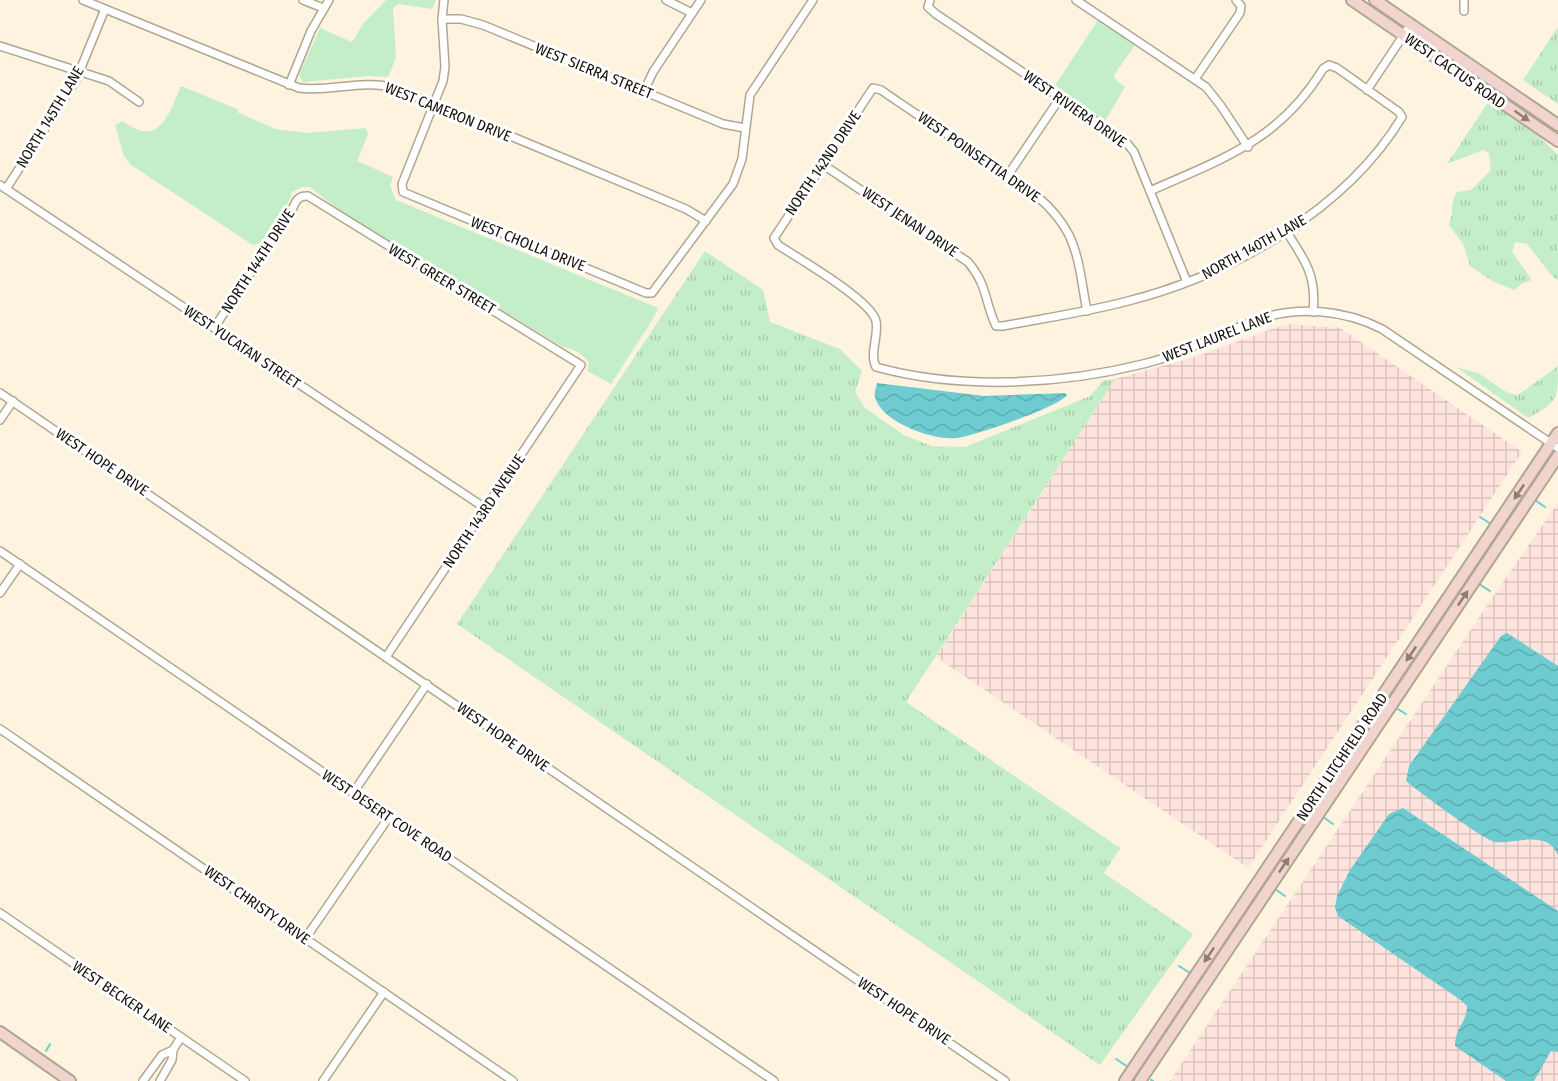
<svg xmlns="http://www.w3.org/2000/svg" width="1558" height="1081" font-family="'Fira Sans Condensed',sans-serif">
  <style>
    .industrial { fill: url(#industrial-grid) }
    .grass { fill: url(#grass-tufts) }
    .park { fill: #c4eec8 }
    .water { fill: url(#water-waves) }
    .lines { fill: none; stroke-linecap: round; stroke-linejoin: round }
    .stream { stroke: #6ecbd0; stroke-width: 2 }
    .minor-casing { stroke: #b0a792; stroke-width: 10 }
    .secondary-casing { stroke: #b0a792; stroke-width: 14 }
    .minor { stroke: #fff; stroke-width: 7 }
    .secondary { stroke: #f1d4cd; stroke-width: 10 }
    .oneway { fill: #8e7c75 }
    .labels { text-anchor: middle; stroke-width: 6; stroke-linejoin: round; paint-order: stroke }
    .street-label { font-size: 15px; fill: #14110a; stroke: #fff }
  </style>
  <defs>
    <pattern id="industrial-grid" width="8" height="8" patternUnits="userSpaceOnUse" patternTransform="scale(1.5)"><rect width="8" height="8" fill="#fee3de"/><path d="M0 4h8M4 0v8" fill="none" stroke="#d9c2bd"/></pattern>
    <pattern id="grass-tufts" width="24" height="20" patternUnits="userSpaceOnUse" patternTransform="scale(1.5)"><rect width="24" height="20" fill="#c4eec8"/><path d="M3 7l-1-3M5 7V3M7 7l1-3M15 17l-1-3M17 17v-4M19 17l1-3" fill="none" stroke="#a8cbaa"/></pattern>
    <pattern id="water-waves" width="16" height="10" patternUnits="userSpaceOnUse" patternTransform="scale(1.5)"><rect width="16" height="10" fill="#6ecbd0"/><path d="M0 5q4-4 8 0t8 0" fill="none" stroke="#5eadb1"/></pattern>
  </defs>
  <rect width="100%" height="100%" fill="#fef3de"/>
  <g class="industrial">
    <polygon points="1286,324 1340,328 1522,452 1248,868 936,657 1115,379 1195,357"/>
    <polygon points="1558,503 1558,1081 1170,1081 1490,601"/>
  </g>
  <g class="grass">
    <polygon points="1558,27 1558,104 1523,80"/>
    <path d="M1489,101L1538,135L1558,155V280L1553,277L1527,244L1515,242L1512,252L1532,280L1523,283L1514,290L1494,282L1470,266L1463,244L1449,225C1454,213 1450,202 1457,192L1471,190L1491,170L1489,153L1483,150L1447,164Z"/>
    <polygon points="705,251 763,290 770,322 840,349 862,371 855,392 865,408 904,435 931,446 965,447 1090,396 1103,381 1115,379 906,702 1120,848 1104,873 1193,934 1100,1065 457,624"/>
    <path d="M1558,366C1558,399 1558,402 1528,418L1456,367L1478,373L1508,393L1518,395Z"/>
  </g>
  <g class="park">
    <polygon points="386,0 436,0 432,9 398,4 393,8 396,58 388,77 369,76 303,82 299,75 320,28 352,42 363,24"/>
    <polygon points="1098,20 1135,45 1114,75 1116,80 1125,87 1105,121 1054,87"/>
    <path d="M181,86L239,110L237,112L275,129L307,133L366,128L368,134L357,161L393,177L390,186L396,200L658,308L653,319L611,384L587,371L589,362C580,352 573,349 561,346L342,213L310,187H302L292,192L284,215L265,242L253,245L131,165L124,156L115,125L123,121C159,149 169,114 181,86Z"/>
  </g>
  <g class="water">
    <path d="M877,383L984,396L1065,393L1067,395C1059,407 974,436 957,438C933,441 881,422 875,397C874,392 876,388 877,383Z"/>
    <path d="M1507,633L1558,666V855C1547,829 1516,844 1495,842C1484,840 1418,791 1406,781L1409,766L1501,636Z"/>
    <path d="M1403,808L1558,911V1052L1551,1051L1534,1081H1506L1455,1046C1455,1028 1467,1022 1467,1006L1462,1001L1338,916L1335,907L1337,896L1350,870L1389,814Z"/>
  </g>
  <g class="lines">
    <g class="stream">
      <polyline points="1535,500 1545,507"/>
      <polyline points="1480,517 1491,524"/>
      <polyline points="1479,584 1490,591"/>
      <polyline points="1396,708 1406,714"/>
      <polyline points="1323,817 1333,824"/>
      <polyline points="1275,889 1285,896"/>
      <polyline points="1179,966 1190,973"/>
      <polyline points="46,1051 50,1044"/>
      <polyline points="1116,1059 1128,1067"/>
      <polyline points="1151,1080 1153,1081"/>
    </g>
    <g class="minor-casing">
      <g id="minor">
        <path d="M83,0L299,88C331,92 363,79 395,88L686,209L706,221"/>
        <polyline points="303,0 323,8"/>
        <polyline points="444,0 442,19 445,67 443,81 402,184 403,192 646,293 652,293 733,184 742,159 750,95 813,0"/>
        <polyline points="666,0 692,13"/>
        <polyline points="930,0 928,7 936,14 1125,141 1134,152 1187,282"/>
        <polyline points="1076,0 1206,87 1221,106 1248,147"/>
        <polyline points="1464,11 1464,0"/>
        <polyline points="442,19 461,19 483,25 723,124 745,128"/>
        <polyline points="0,46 109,81 139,102"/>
        <polyline points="1195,79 1240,13 1241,6 1236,0"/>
        <polyline points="289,85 311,31 329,0"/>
        <polyline points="1367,90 1411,24"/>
        <polyline points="644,91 653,72 701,0"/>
        <path d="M822,164L968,262C988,286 984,300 996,326H1003C1045,318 1087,312 1128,301C1231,275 1346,210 1402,117L1399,112L1337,68L1329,65L1323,69C1279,141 1222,159 1150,191"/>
        <polyline points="1008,175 1060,98"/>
        <polyline points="0,185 485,508"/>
        <polyline points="6,189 76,80 105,9"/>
        <path d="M1286,231C1305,260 1317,276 1313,312"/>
        <path d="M1087,311C1082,286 1080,258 1069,235C1049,196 1007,175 973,151C942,131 911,111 881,90L873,88L774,238L778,245C798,258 871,300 876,321C879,337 869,353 876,367C959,390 1059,385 1143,364C1184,354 1218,334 1257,320C1297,305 1345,310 1382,329L1558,448"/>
        <path d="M214,328L291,212C295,203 297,195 308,196L581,365L386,657"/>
        <polyline points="0,393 1005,1081"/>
        <polyline points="0,420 13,401"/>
        <polyline points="0,551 774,1081"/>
        <polyline points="0,593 20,564"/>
        <polyline points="0,729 513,1081"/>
        <polyline points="353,793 427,684"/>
        <polyline points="0,913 245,1081"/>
        <polyline points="305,939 389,817"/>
        <polyline points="143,1081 162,1055 173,1050 181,1037"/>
        <polyline points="160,1081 172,1060 173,1050"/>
        <polyline points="323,1081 384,992"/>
      </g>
    </g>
    <g class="secondary-casing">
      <g id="secondary">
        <polyline points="1352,0 1558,141"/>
        <polyline points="1375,0 1558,125"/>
        <polyline points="0,1032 70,1081"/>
        <polyline points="1125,1081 1558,433"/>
        <polyline points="1140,1081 1558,456"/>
      </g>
    </g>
    <use href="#minor" class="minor"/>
    <use href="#secondary" class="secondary"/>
  </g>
  <defs><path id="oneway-solid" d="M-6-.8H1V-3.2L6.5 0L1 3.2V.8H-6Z" transform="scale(1.5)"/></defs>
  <g class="oneway">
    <use href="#oneway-solid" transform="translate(1522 116) rotate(35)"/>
    <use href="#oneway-solid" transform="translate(1519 492) rotate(124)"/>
    <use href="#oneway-solid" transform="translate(1463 598) rotate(-56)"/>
    <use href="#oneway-solid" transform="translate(1411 654) rotate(124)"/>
    <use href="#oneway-solid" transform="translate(1284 865) rotate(-56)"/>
    <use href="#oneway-solid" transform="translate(1209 955) rotate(124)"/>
  </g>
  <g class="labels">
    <g class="street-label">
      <text transform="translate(594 71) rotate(22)" y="5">WEST SIERRA STREET</text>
      <text transform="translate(1455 71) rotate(35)" y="5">WEST CACTUS ROAD</text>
      <text transform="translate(1075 109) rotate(35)" y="5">WEST RIVIERA DRIVE</text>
      <text transform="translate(448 112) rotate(22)" y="5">WEST CAMERON DRIVE</text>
      <text transform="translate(50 117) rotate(-59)" y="5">NORTH 145TH LANE</text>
      <text transform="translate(979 157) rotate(35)" y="5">WEST POINSETTIA DRIVE</text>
      <text transform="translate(823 163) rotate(-56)" y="5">NORTH 142ND DRIVE</text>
      <text transform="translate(910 222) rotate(34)" y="5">WEST JENAN DRIVE</text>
      <text transform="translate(528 244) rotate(22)" y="5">WEST CHOLLA DRIVE</text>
      <text transform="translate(1254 247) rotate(-29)" y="5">NORTH 140TH LANE</text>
      <text transform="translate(258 261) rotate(-57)" y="5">NORTH 144TH DRIVE</text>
      <text transform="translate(442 279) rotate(31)" y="5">WEST GREER STREET</text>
      <text transform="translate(1217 337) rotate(-21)" y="5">WEST LAUREL LANE</text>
      <text transform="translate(242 347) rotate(34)" y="5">WEST YUCATAN STREET</text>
      <text transform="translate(102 462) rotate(34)" y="5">WEST HOPE DRIVE</text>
      <text transform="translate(484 511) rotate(-56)" y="5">NORTH 143RD AVENUE</text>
      <text transform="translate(503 737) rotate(35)" y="5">WEST HOPE DRIVE</text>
      <text transform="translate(1342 757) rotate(-56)" y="5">NORTH LITCHFIELD ROAD</text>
      <text transform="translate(387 816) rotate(34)" y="5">WEST DESERT COVE ROAD</text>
      <text transform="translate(257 905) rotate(35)" y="5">WEST CHRISTY DRIVE</text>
      <text transform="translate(122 997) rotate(34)" y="5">WEST BECKER LANE</text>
      <text transform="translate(904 1011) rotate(34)" y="5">WEST HOPE DRIVE</text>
    </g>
  </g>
</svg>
